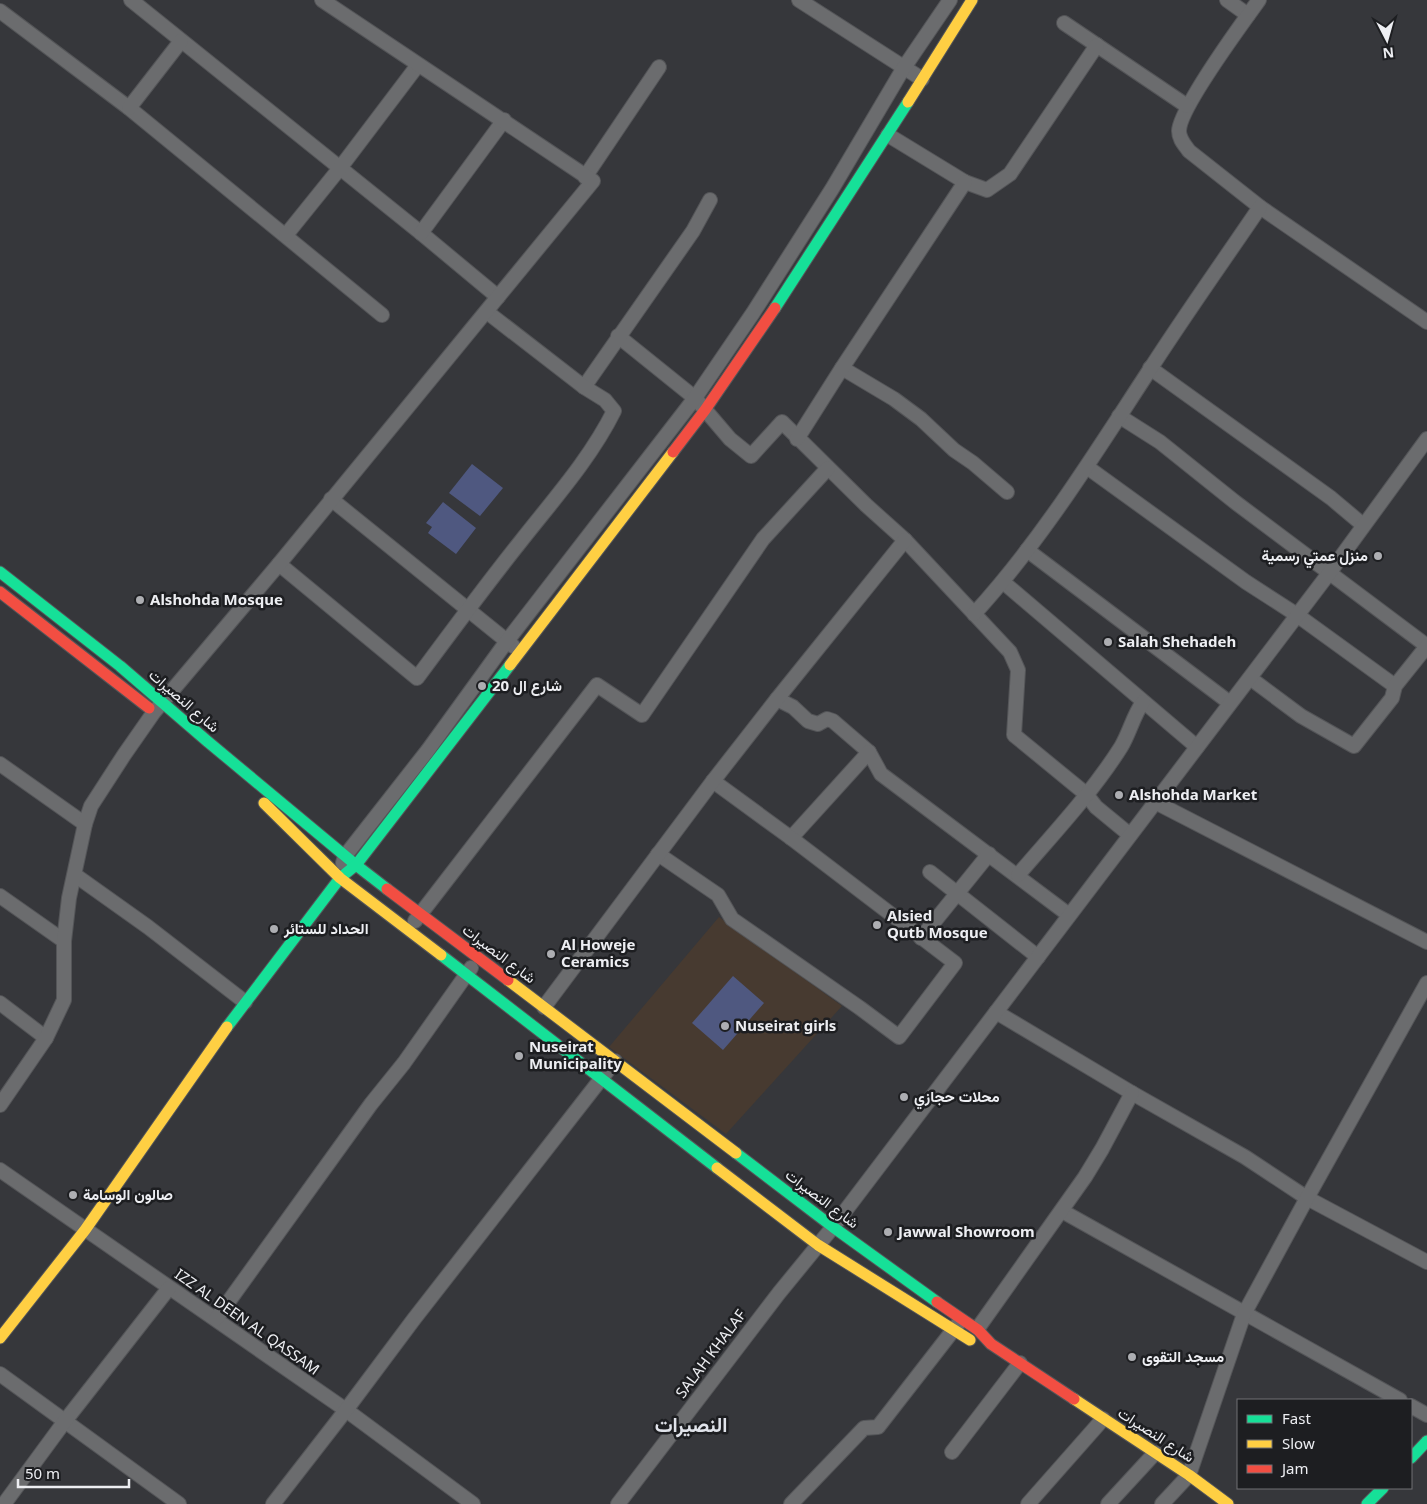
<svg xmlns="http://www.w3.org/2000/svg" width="1427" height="1504" font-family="'Noto Sans',Vazirmatn,sans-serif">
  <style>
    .education { fill: #473a30 }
    .green { fill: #4f5880 }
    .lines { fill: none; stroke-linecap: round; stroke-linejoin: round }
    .street-casing { stroke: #545558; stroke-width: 16 }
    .fast-casing { stroke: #545558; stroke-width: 13 }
    .slow-casing { stroke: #545558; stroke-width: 13 }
    .jam-casing { stroke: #545558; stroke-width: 13 }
    .street { stroke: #6b6c6e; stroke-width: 14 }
    .fast { stroke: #16e098; stroke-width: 11 }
    .slow { stroke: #ffcf43; stroke-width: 11 }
    .jam { stroke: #f24e42; stroke-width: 11 }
    .poi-dot { fill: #adaeb2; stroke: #1d1e21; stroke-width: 2 }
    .labels { text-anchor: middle; stroke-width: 5; stroke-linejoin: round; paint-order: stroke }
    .poi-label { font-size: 15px; font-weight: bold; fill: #edeef2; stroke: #1d1e21; text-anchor: start }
    .street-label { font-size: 15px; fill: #edeef2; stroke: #1d1e21 }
    .district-label { font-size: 20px; font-weight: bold; fill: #e0e3ea; stroke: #1d1e21 }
  </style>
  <rect width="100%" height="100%" fill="#36373b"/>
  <polygon class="education" points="719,917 842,1006 726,1134 609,1047"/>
  <g class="green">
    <polygon points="472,464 503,488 480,516 449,493"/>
    <polygon points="443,502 476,528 456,554 428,533 432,527 426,523"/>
    <polygon points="733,976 764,1003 723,1050 692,1023"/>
  </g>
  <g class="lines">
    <g class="street-casing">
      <g id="street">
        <polyline points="131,0 421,233 498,297"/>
        <polyline points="799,0 922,79"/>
        <polyline points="1227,0 1248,15"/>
        <path d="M1259,0C1243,22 1179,109 1179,131C1179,139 1184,144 1189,151L1260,207L1427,322"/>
        <polyline points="0,11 129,108 382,315"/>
        <polyline points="1064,23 1187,106"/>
        <polyline points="129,108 181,41"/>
        <polyline points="888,135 965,182 987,190 1010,174 1097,45"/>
        <polyline points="585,177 659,67"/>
        <polyline points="421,233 504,120"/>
        <polyline points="286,235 340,168 418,65"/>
        <polyline points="618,336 695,398 730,439 751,456 782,422 866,505 905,540 1010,652 1018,670 1014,735 1086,794 1096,807 1130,835"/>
        <polyline points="842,368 894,399 921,419 954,450 973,463 1007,492"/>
        <polyline points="1150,368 1331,498 1363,525"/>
        <polyline points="584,387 693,231 710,200"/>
        <polyline points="1119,416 1160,442 1235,502 1427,646"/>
        <polyline points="797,439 842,368 965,182"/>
        <polyline points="1087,467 1246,582 1297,615 1395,686"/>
        <polyline points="331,499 513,646"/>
        <polyline points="1027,550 1230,703"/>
        <path d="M279,564L417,678C451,632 485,586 521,541C554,499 590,459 614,411L605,400L584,387L487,312"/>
        <polyline points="1003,582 1197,747"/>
        <path d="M974,614C1040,542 1092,458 1145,377C1182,319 1222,263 1260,207"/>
        <polyline points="1250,678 1301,716 1354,746 1392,698 1395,686 1427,646"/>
        <polyline points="777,699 793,707 808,721 818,724 827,719 833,721 869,752 881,774 1069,915"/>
        <polyline points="0,764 85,824"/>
        <polyline points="1155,802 1427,942"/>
        <polyline points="791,838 869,752"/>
        <polyline points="658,854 718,895 732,919 860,1008 899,1037 955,963 791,838 713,781"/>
        <polyline points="343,863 345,856 428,750 507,641 695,398 753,313 832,189 903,69 950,0"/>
        <polyline points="930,872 1038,957"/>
        <polyline points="75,875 148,927 245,1002"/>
        <path d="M1018,875C1053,834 1092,793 1121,747C1130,732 1133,716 1143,702"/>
        <polyline points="0,896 64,941"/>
        <polyline points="415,921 597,685 642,715 763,539 828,468"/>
        <polyline points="921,938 989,854"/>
        <polyline points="0,1003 46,1038"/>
        <polyline points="544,1007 713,781 777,699 905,540"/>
        <polyline points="996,1012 1132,1093 1245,1157 1307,1198 1427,1262"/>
        <polyline points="0,1105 46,1038 64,1000 64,941 69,898 85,824 91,806 124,755 154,712 279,564 593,181 322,0"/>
        <polyline points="0,1170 346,1410 473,1504"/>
        <polyline points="1062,1211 1400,1400"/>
        <polyline points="216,1319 371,1104 404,1063 471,968"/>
        <polyline points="978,1328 1085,1177 1102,1149 1132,1093"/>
        <polyline points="0,1374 179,1504"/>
        <polyline points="1411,1406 1427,1415"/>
        <polyline points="952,1452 1020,1363"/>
        <polyline points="4,1504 65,1421 169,1288"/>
        <polyline points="273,1504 346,1410 414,1319 615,1061"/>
        <polyline points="618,1504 779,1293 833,1227 1330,572 1427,439"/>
        <polyline points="791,1504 864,1428 878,1427 958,1324"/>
        <polyline points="1028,1504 1103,1419"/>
        <polyline points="1108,1504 1155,1453"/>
        <polyline points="1162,1504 1189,1475 1244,1314 1307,1198 1427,983"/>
      </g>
    </g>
    <g class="fast-casing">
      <g id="fast">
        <polyline points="775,308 908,102"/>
        <polyline points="0,572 120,666 207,741 356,865 387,889"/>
        <polyline points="441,955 717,1168"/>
        <polyline points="227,1027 340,878 356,865 510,665"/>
        <polyline points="736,1153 833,1227 937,1302"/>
        <polyline points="1411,1458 1427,1441"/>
        <polyline points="1367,1504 1383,1488"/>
      </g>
    </g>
    <g class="slow-casing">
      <g id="slow">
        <polyline points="908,102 972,0"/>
        <polyline points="510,665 673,452"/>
        <polyline points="264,803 340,878 441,955"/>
        <polyline points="508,980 736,1153"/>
        <polyline points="717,1168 818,1245 970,1340"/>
        <polyline points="0,1338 85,1230 227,1027"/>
        <polyline points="1074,1399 1189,1475 1228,1504"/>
      </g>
    </g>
    <g class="jam-casing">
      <g id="jam">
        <polyline points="673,452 705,410 775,308"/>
        <polyline points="0,592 149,708"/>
        <polyline points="387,889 508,980"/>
        <polyline points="937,1302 978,1330 991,1344 1074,1399"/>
      </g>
    </g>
    <use href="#street" class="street"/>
    <use href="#fast" class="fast"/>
    <use href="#slow" class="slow"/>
    <use href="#jam" class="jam"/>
  </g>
  <g class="poi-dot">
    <circle cx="1378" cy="556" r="5"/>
    <circle cx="140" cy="600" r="5"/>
    <circle cx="1108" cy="642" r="5"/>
    <circle cx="482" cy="686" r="5"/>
    <circle cx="1119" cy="795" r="5"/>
    <circle cx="877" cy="925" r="5"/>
    <circle cx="274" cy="929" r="5"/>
    <circle cx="551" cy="954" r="5"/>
    <circle cx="725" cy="1026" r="5"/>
    <circle cx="519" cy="1056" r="5"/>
    <circle cx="904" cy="1097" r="5"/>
    <circle cx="73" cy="1195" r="5"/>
    <circle cx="888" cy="1232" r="5"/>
    <circle cx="1132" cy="1357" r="5"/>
  </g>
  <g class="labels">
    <g class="poi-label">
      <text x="1368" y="561" text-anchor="end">منزل عمتي رسمية</text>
      <text x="150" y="605">Alshohda Mosque</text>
      <text x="1118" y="647">Salah Shehadeh</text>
      <text x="492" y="691">شارع ال 20</text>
      <text x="1129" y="800">Alshohda Market</text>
      <text x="887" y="921">Alsied<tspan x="887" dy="17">Qutb Mosque</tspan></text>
      <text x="284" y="934">الحداد للستائر</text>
      <text x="561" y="950">Al Howeje<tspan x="561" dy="17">Ceramics</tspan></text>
      <text x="735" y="1031">Nuseirat girls</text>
      <text x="529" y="1052">Nuseirat<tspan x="529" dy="17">Municipality</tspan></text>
      <text x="914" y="1102">محلات حجازي</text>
      <text x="83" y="1200">صالون الوسامة</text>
      <text x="898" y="1237">Jawwal Showroom</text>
      <text x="1142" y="1362">مسجد التقوى</text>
    </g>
    <g class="street-label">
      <text transform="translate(184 701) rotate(41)" y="5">شارع النصيرات</text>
      <text transform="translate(499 954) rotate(37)" y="5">شارع النصيرات</text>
      <text transform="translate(822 1199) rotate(37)" y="5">شارع النصيرات</text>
      <text transform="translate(247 1322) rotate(35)" y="5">IZZ AL DEEN AL QASSAM</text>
      <text transform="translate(711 1354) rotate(-53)" y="5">SALAH KHALAF</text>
      <text transform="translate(1156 1435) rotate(33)" y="5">شارع النصيرات</text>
    </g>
    <g class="district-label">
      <text x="691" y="1432">النصيرات</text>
    </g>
  </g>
  <rect x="1237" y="1399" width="175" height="90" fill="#1d1e21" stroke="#707175"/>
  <rect x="1247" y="1415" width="25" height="8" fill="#16e098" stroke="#707175"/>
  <text x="1282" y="1424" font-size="15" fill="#edeef2">Fast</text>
  <rect x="1247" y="1440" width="25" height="8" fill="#ffcf43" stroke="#707175"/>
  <text x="1282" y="1449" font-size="15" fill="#edeef2">Slow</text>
  <rect x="1247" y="1465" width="25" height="8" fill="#f24e42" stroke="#707175"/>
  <text x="1282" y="1474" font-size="15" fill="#edeef2">Jam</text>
  <g transform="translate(1387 40) rotate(174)" stroke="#1d1e21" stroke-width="4" paint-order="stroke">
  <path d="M0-4L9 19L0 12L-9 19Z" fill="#edeef2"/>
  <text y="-8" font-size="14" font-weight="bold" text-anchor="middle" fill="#edeef2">N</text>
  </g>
  <path d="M18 1479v8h111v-8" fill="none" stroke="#edeef2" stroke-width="2.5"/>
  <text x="25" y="1479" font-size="15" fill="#edeef2" stroke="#1d1e21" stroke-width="4" paint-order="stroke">50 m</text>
</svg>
